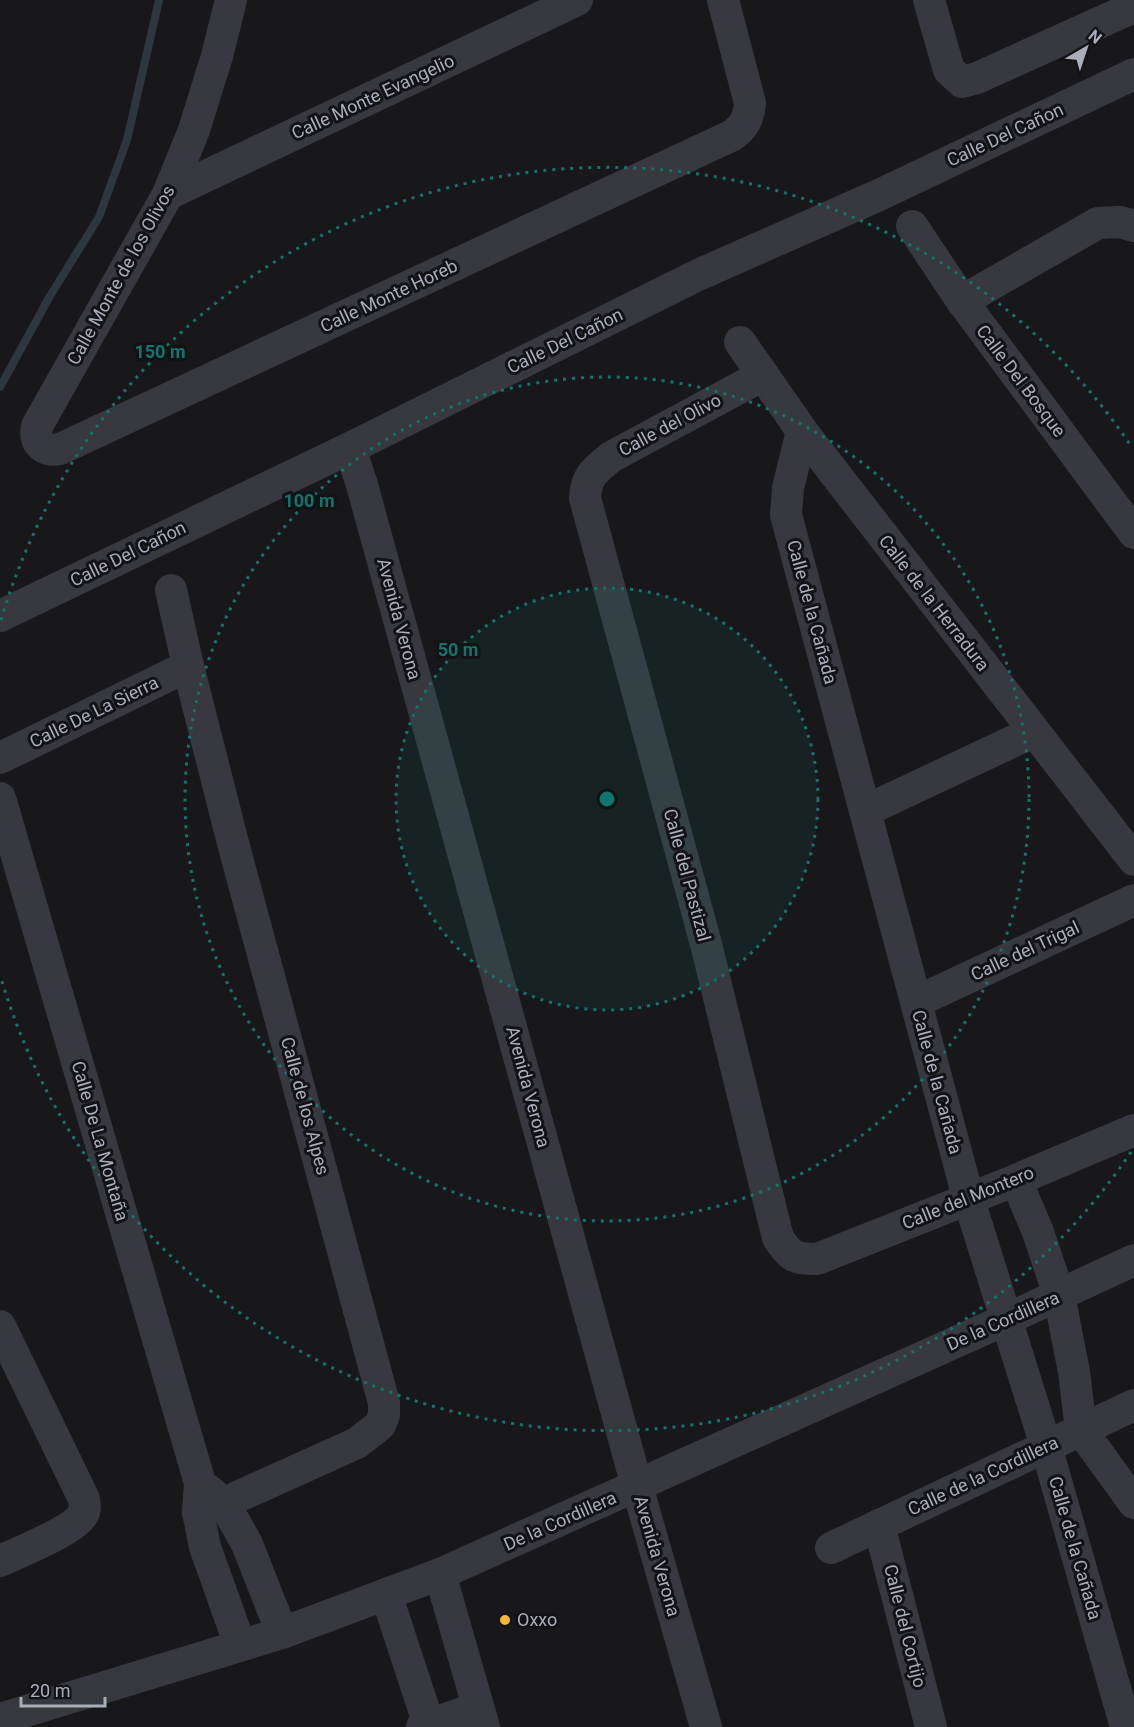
<svg xmlns="http://www.w3.org/2000/svg" width="1134" height="1727" font-family="Roboto,sans-serif">
  <style>
    .lines { fill: none; stroke-linecap: round; stroke-linejoin: round }
    .stream { stroke: #2d373e; stroke-width: 8 }
    .street { stroke: #38393f; stroke-width: 32 }
    .ring { fill: none; stroke: #0f766e; stroke-width: 3; stroke-dasharray: 3 6 }
    .poi-dot { fill: #f8b631; stroke: #131215; stroke-width: 2 }
    .labels { text-anchor: middle; stroke-width: 6; stroke-linejoin: round; paint-order: stroke }
    .street-label { font-size: 18px; fill: #a9aeba; stroke: #131215 }
    .poi-label { font-size: 18px; fill: #a9aeba; stroke: #131215; text-anchor: start }
    .centre { fill: #0f766e; stroke: #131215; stroke-width: 3 }
    .ring-label { font-size: 18px; text-anchor: middle; font-weight: bold; fill: #0f766e; stroke: #131215; stroke-width: 6; stroke-linejoin: round; paint-order: stroke }
  </style>
  <rect width="100%" height="100%" fill="#18181a"/>
  <g class="lines">
    <polyline class="stream" points="0,387 50,296 99,217 127,140 159,0"/>
    <g class="street">
      <path d="M231,0L217,56L194,130L168,194L37,426C33,442 44,453 60,449L731,136C744,128 749,118 750,103L723,0"/>
      <polyline points="929,0 949,70 962,82 977,78 1134,7"/>
      <polyline points="168,194 577,0"/>
      <polyline points="912,226 962,301 1134,533"/>
      <polyline points="962,301 1098,223 1120,222 1134,226"/>
      <polyline points="740,342 802,431 1134,860"/>
      <path d="M763,375L611,457C595,471 586,475 585,498L706,944L778,1238C791,1257 794,1259 817,1259L1016,1180L1134,1130"/>
      <polyline points="802,431 788,488 786,515 968,1197 1046,1446 1126,1727"/>
      <polyline points="350,448 362,485 637,1486 706,1727"/>
      <polyline points="171,590 188,666 233,843 384,1403 384,1415 380,1425 357,1443 224,1503 198,1512"/>
      <polyline points="0,616 350,448 698,275 879,195 1134,74"/>
      <polyline points="0,758 188,666"/>
      <polyline points="0,798 200,1483 198,1512 205,1547 240,1645"/>
      <polyline points="865,811 1033,732"/>
      <polyline points="916,1002 1134,900"/>
      <polyline points="1016,1180 1038,1232 1059,1295 1074,1372 1081,1430 1134,1503"/>
      <path d="M0,1326L84,1499C85,1506 86,1511 81,1517C71,1531 18,1553 0,1561"/>
      <polyline points="208,1490 224,1503 247,1544 282,1633"/>
      <polyline points="879,1525 931,1727"/>
      <polyline points="831,1548 1134,1405"/>
      <polyline points="440,1574 484,1727"/>
      <polyline points="386,1594 429,1725"/>
      <polyline points="0,1719 282,1633 440,1574 1007,1319 1134,1260"/>
      <polyline points="422,1727 478,1708"/>
    </g>
  </g>
  <circle cx="607" cy="799" r="211" fill="#0f766e" fill-opacity=".12"/>
  <g class="ring">
    <circle cx="607" cy="799" r="211"/>
    <circle cx="607" cy="799" r="422"/>
    <path d="M1131 1152A632 632 0 0 1 1 978M1 620A632 632 0 0 1 1131 446"/>
  </g>
  <circle class="poi-dot" cx="505" cy="1620" r="6"/>
  <g class="labels">
    <g class="street-label">
      <text transform="translate(373 97) rotate(-25)" y="6">Calle Monte Evangelio</text>
      <text transform="translate(1005 135) rotate(-25)" y="6">Calle Del Cañon</text>
      <text transform="translate(121 275) rotate(-61)" y="6">Calle Monte de los Olivos</text>
      <text transform="translate(389 296) rotate(-25)" y="6">Calle Monte Horeb</text>
      <text transform="translate(565 341) rotate(-26)" y="6">Calle Del Cañon</text>
      <text transform="translate(1021 381) rotate(53)" y="6">Calle Del Bosque</text>
      <text transform="translate(670 425) rotate(-28)" y="6">Calle del Olivo</text>
      <text transform="translate(128 554) rotate(-26)" y="6">Calle Del Cañon</text>
      <text transform="translate(934 603) rotate(52)" y="6">Calle de la Herradura</text>
      <text transform="translate(812 612) rotate(75)" y="6">Calle de la Cañada</text>
      <text transform="translate(399 619) rotate(75)" y="6">Avenida Verona</text>
      <text transform="translate(94 712) rotate(-26)" y="6">Calle De La Sierra</text>
      <text transform="translate(687 875) rotate(75)" y="6">Calle del Pastizal</text>
      <text transform="translate(1025 951) rotate(-25)" y="6">Calle del Trigal</text>
      <text transform="translate(937 1082) rotate(75)" y="6">Calle de la Cañada</text>
      <text transform="translate(528 1087) rotate(75)" y="6">Avenida Verona</text>
      <text transform="translate(305 1106) rotate(75)" y="6">Calle de los Alpes</text>
      <text transform="translate(100 1141) rotate(74)" y="6">Calle De La Montaña</text>
      <text transform="translate(968 1198) rotate(-22)" y="6">Calle del Montero</text>
      <text transform="translate(1003 1321) rotate(-24)" y="6">De la Cordillera</text>
      <text transform="translate(983 1476) rotate(-25)" y="6">Calle de la Cordillera</text>
      <text transform="translate(560 1521) rotate(-24)" y="6">De la Cordillera</text>
      <text transform="translate(1075 1548) rotate(74)" y="6">Calle de la Cañada</text>
      <text transform="translate(657 1556) rotate(74)" y="6">Avenida Verona</text>
      <text transform="translate(905 1626) rotate(76)" y="6">Calle del Cortijo</text>
    </g>
    <g class="poi-label">
      <text x="517" y="1626">Oxxo</text>
    </g>
  </g>
  <circle cx="607" cy="799" r="9" class="centre"/>
  <g class="ring-label">
    <text x="160" y="358">150 m</text>
    <text x="309" y="507">100 m</text>
    <text x="458" y="656">50 m</text>
  </g>
  <g transform="translate(1086 48) rotate(39)" stroke="#131215" stroke-width="4.5" paint-order="stroke">
  <path d="M0-4.5L10 22L0 15L-10 22Z" fill="#a9aeba"/>
  <text y="-9" font-size="16" font-weight="bold" text-anchor="middle" fill="#a9aeba">N</text>
  </g>
  <path d="M21 1697v9h84v-9" fill="none" stroke="#a9aeba" stroke-width="3"/>
  <text x="30" y="1697" font-size="18" fill="#a9aeba" stroke="#131215" stroke-width="4.5" paint-order="stroke">20 m</text>
</svg>
